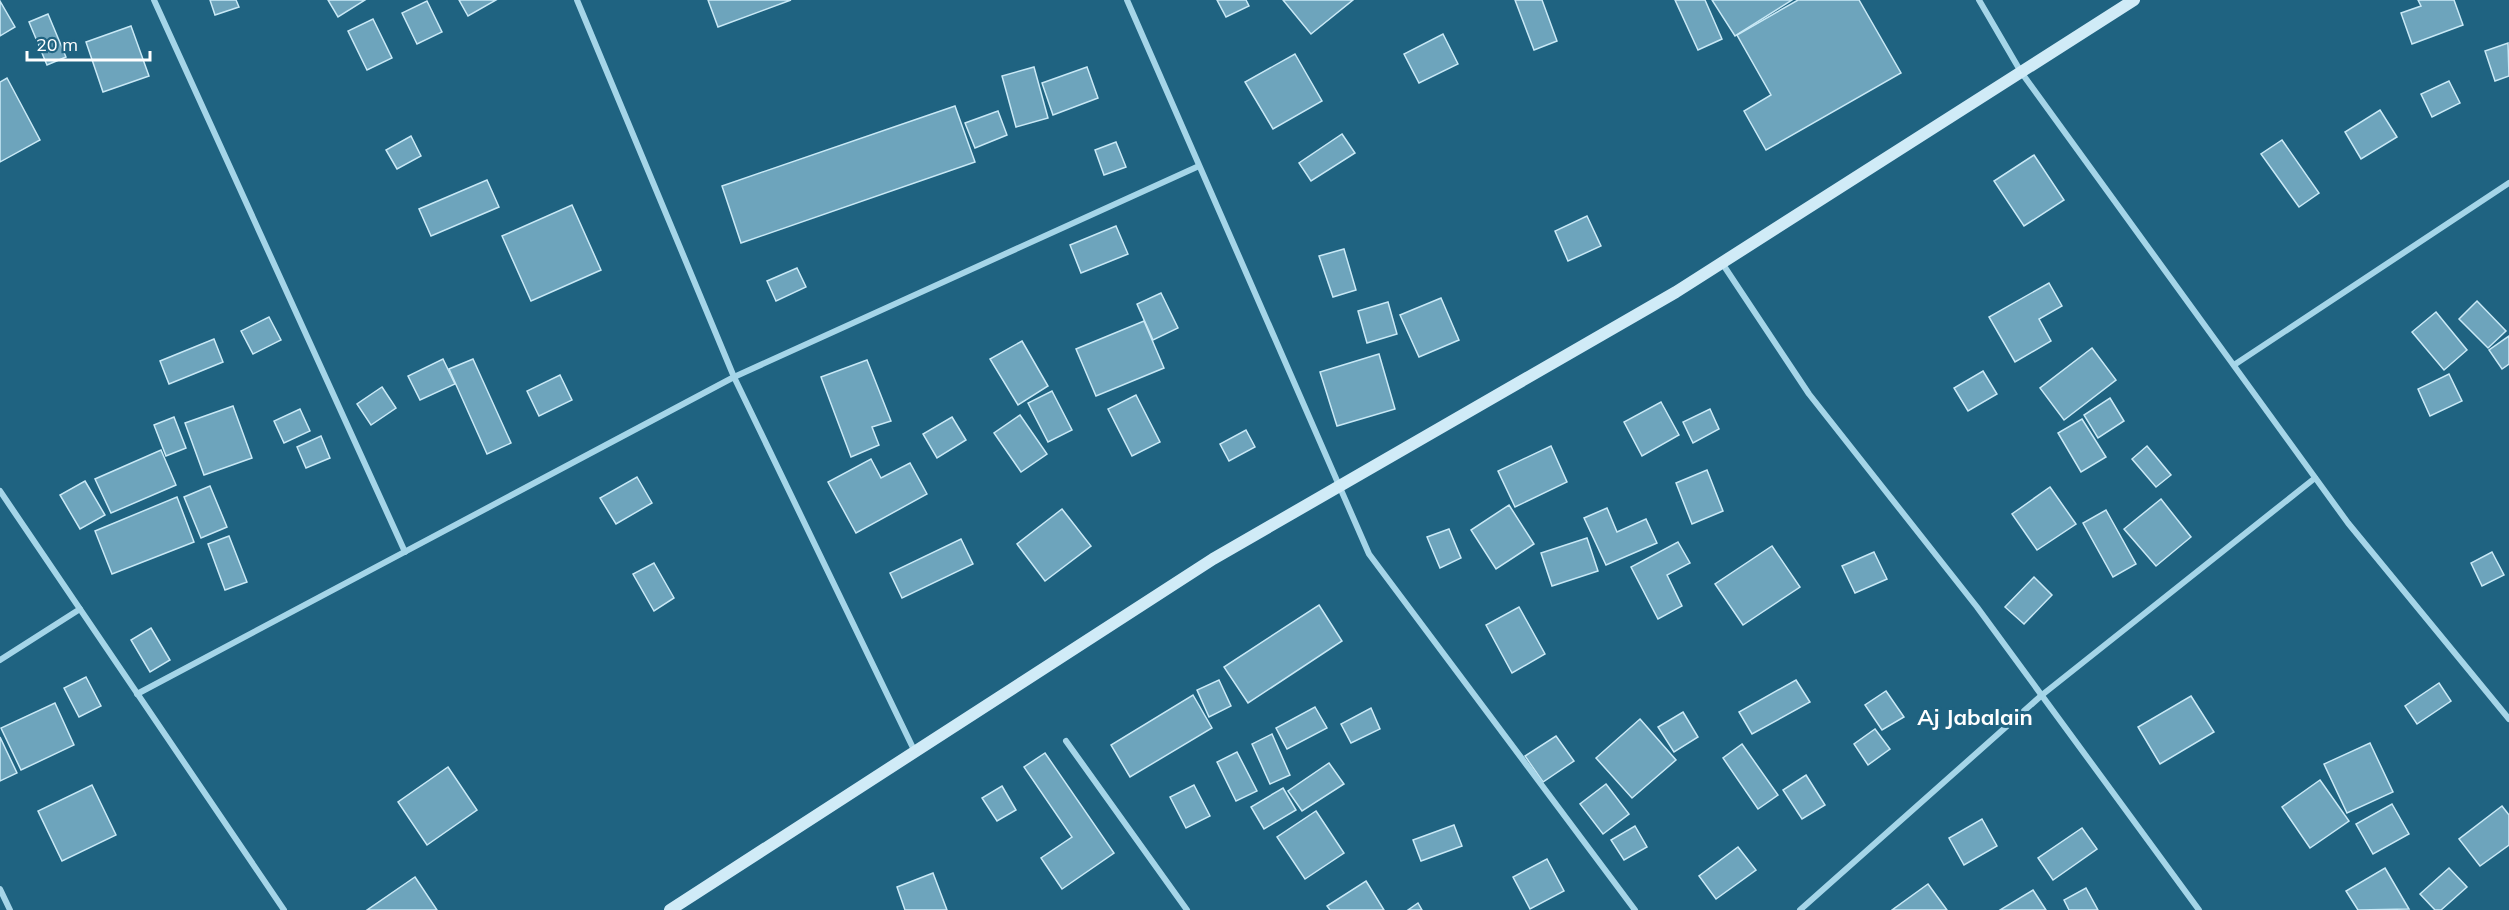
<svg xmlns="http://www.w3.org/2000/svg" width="2509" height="910" font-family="Mulish,sans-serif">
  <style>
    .building { fill: #6da4bc; stroke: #c9e9f6; stroke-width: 1.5 }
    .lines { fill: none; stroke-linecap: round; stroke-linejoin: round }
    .street { stroke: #a5d5e8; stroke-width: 6 }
    .secondary { stroke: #d0ebf7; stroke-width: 12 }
    .labels { text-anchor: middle; stroke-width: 6; stroke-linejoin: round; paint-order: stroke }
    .district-label { font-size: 22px; font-weight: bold; fill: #fff; stroke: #1f6381 }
  </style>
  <rect width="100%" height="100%" fill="#1f6381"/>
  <g class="building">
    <polygon points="210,0 236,0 239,7 215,15"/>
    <polygon points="328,0 365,0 338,17"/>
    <polygon points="459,0 496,0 468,16"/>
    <polygon points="708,0 791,0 718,27"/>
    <polygon points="1217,0 1246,0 1249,6 1226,17"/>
    <polygon points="1283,0 1353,0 1311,34"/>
    <polygon points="1515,0 1542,0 1557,41 1534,50"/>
    <polygon points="1675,0 1705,0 1722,39 1698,50"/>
    <polygon points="1712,0 1792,0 1735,36"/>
    <polygon points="1798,0 1859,0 1901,73 1766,150 1744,111 1771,95 1737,35"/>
    <polygon points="2418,0 2454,0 2463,25 2412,44 2401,13 2421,6"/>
    <polygon points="0,1 15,27 0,36"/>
    <polygon points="427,1 442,32 417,44 402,13"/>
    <polygon points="48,14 66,57 47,65 29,22"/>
    <polygon points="373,19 392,58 367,70 348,31"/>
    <polygon points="131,26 149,76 103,92 86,42"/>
    <polygon points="1443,34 1458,64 1419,83 1404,54"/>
    <polygon points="2508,43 2509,76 2495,81 2485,51"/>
    <polygon points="1295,54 1322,101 1273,129 1245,82"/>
    <polygon points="1034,67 1048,118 1016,127 1002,76"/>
    <polygon points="1087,67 1098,98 1053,115 1042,83"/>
    <polygon points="7,78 40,140 0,162 0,82"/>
    <polygon points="2449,81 2460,103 2432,117 2421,94"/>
    <polygon points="955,106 975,162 741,243 722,186"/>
    <polygon points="2380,110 2397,137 2361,159 2345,132"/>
    <polygon points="998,111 1007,135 975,148 965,123"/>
    <polygon points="1342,134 1355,153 1311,181 1299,163"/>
    <polygon points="411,136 421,156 397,169 386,150"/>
    <polygon points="2282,140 2319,193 2299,207 2261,154"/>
    <polygon points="1116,142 1126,167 1104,175 1095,150"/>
    <polygon points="2034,155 2064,200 2024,226 1994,181"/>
    <polygon points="487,180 499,207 431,236 419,209"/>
    <polygon points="572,205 601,270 531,301 502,236"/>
    <polygon points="1587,216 1601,246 1568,261 1555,231"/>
    <polygon points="1116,226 1128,254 1081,273 1070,245"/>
    <polygon points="1344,249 1356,290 1333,297 1319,256"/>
    <polygon points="797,268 806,287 776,301 767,281"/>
    <polygon points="2049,283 2062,306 2039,319 2051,341 2015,362 1989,317"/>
    <polygon points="1161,293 1178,328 1153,340 1137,304"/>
    <polygon points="1441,298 1459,340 1419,357 1400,315"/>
    <polygon points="2477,301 2506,331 2488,348 2459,319"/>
    <polygon points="1388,302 1397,334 1367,343 1358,311"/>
    <polygon points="2436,312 2467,350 2444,370 2412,332"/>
    <polygon points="269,317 281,340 253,354 241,331"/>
    <polygon points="1144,321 1164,368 1096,396 1076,349"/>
    <polygon points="2509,336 2509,364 2502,369 2489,350"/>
    <polygon points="214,339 223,362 169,384 160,361"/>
    <polygon points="1022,341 1048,386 1018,405 990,359"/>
    <polygon points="2092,348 2116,380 2064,420 2040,388"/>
    <polygon points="1379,354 1395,409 1337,426 1320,372"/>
    <polygon points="443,359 455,384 420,400 408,376"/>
    <polygon points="473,359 511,443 487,454 449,369"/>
    <polygon points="867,360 891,421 872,427 879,445 851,457 821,377"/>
    <polygon points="1983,371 1997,394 1968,411 1954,388"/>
    <polygon points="2449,374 2462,401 2430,416 2418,389"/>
    <polygon points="560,375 572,400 539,416 527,391"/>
    <polygon points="382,387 396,408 371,425 357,404"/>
    <polygon points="1052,391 1072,430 1048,442 1028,403"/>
    <polygon points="1136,395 1160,442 1132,456 1108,409"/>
    <polygon points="2110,398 2124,421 2098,438 2084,415"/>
    <polygon points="1661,402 1679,435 1642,456 1624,422"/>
    <polygon points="233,406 252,458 204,475 185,423"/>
    <polygon points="300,409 310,431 284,443 274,421"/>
    <polygon points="1710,409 1719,429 1693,443 1683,422"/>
    <polygon points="1020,415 1047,454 1021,472 994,433"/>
    <polygon points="174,417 186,448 166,456 154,425"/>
    <polygon points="952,417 966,440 937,458 923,434"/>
    <polygon points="2082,419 2106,457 2081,472 2058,433"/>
    <polygon points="1246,430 1255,447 1229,461 1220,444"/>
    <polygon points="321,436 330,458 306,468 297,447"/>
    <polygon points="1551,446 1567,482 1515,507 1498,471"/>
    <polygon points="2147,446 2171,475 2156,487 2132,459"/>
    <polygon points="161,450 176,485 111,513 95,479"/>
    <polygon points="871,459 881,478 910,463 927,494 856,533 828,482"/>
    <polygon points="1707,470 1723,511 1692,524 1676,483"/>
    <polygon points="637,477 652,503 616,524 600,498"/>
    <polygon points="85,481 105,515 80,529 60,495"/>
    <polygon points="210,486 227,527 201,538 184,497"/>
    <polygon points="2050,487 2076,524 2037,550 2012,514"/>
    <polygon points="177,497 194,542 112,574 95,531"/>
    <polygon points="2161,499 2191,537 2156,566 2124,529"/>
    <polygon points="1509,505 1534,544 1496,569 1471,530"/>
    <polygon points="1607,508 1617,532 1646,519 1657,543 1606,565 1584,518"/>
    <polygon points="1062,509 1091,546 1045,581 1017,544"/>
    <polygon points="2106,510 2136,564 2113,577 2083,523"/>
    <polygon points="1449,529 1461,558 1440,568 1427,537"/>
    <polygon points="229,536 247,582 225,590 208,544"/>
    <polygon points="1587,538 1598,571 1552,586 1541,553"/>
    <polygon points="961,539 973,564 902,598 890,573"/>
    <polygon points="1678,542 1690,563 1667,575 1682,606 1658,619 1631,567"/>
    <polygon points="1772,546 1800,587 1743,625 1715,584"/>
    <polygon points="1874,552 1887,579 1855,593 1842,566"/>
    <polygon points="2492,552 2504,575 2482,586 2471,563"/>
    <polygon points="654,563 674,598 654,611 633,574"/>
    <polygon points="2034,577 2052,595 2024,624 2005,607"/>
    <polygon points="1319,605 1342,641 1248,703 1224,667"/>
    <polygon points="1519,607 1545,654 1512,673 1486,625"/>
    <polygon points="151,628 170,660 150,672 131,640"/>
    <polygon points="86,677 101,706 79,717 64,688"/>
    <polygon points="1219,680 1231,706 1209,717 1197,690"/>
    <polygon points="1796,680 1810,702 1752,734 1739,712"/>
    <polygon points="2439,683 2451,701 2417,724 2405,706"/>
    <polygon points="1886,691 1904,717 1882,730 1865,705"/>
    <polygon points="1193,695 1212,728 1130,777 1111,745"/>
    <polygon points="2191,696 2214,732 2160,764 2138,727"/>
    <polygon points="55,703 74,745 21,770 1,728"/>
    <polygon points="1315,707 1327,728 1287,749 1276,728"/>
    <polygon points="1371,708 1380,729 1351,743 1341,724"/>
    <polygon points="1683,712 1698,737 1674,752 1658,727"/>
    <polygon points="1640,719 1676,760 1632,798 1596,758"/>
    <polygon points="1875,729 1890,749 1868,765 1854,744"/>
    <polygon points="1272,734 1290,775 1270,784 1252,744"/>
    <polygon points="1556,736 1574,761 1543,782 1525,756"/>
    <polygon points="0,737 17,773 0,781"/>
    <polygon points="2370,743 2393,792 2347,813 2324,764"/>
    <polygon points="1742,744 1778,795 1758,809 1723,758"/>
    <polygon points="1237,752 1257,791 1236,801 1217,762"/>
    <polygon points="1045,753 1114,853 1062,889 1041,858 1072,837 1024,767"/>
    <polygon points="1329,763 1344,784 1302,811 1288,791"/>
    <polygon points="448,767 477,810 427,845 398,802"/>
    <polygon points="1806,775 1825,805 1802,819 1783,790"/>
    <polygon points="2320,780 2349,821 2310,848 2282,807"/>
    <polygon points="1606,784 1629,814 1603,834 1580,804"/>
    <polygon points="92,785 116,835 62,861 38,811"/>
    <polygon points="1194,785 1210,816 1186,828 1170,797"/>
    <polygon points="1002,786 1016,810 997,821 982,798"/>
    <polygon points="1283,788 1296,810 1264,829 1251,807"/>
    <polygon points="2392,804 2409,834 2373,854 2356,824"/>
    <polygon points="2502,806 2509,815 2509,845 2480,866 2459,839"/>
    <polygon points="1316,811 1344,853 1305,879 1277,837"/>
    <polygon points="1982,819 1997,846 1964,865 1949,838"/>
    <polygon points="1454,825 1462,846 1421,861 1413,840"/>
    <polygon points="1635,826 1647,847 1624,860 1611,840"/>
    <polygon points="2082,828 2097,849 2053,880 2038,858"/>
    <polygon points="1738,847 1756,870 1716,899 1699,876"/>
    <polygon points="1547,859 1564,891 1530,909 1513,877"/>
    <polygon points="2385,868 2409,909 2358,910 2346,891"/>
    <polygon points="2449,868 2467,887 2441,910 2435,910 2420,894"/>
    <polygon points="933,873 947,910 905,910 897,887"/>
    <polygon points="415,877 437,910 367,910"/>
    <polygon points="1366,881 1384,910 1330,910 1327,906"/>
    <polygon points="1928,884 1947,910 1892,910"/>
    <polygon points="2086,888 2098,910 2069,910 2064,900"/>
    <polygon points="2033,890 2046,910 2000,910"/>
    <polygon points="1418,903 1422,910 1408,910"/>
  </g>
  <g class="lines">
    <g class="street">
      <polyline points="154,0 405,552"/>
      <polyline points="577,0 734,377 915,752"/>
      <polyline points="1127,0 1369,554 1635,910"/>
      <polyline points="1979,0 2021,72 2348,523 2509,719"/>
      <polyline points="1722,263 1809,394 1977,607 2199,910"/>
      <polyline points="2234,365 2509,183"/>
      <polyline points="0,491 284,910"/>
      <polyline points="0,660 80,609"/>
      <polyline points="137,694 734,377 1199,166"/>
      <polyline points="1066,741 1187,910"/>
      <polyline points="0,889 10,910"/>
      <polyline points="1800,910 2042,695 2315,478"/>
    </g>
    <polyline class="secondary" points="670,910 1213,559 1676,292 2134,0"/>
  </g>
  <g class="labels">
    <g class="district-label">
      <text x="1975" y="725">Aj Jabalain</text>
    </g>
  </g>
  <path d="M27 51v9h123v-9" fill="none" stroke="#ffffff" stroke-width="3"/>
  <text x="36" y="51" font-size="18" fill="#ffffff" stroke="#1f6381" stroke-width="4.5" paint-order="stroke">20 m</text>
</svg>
